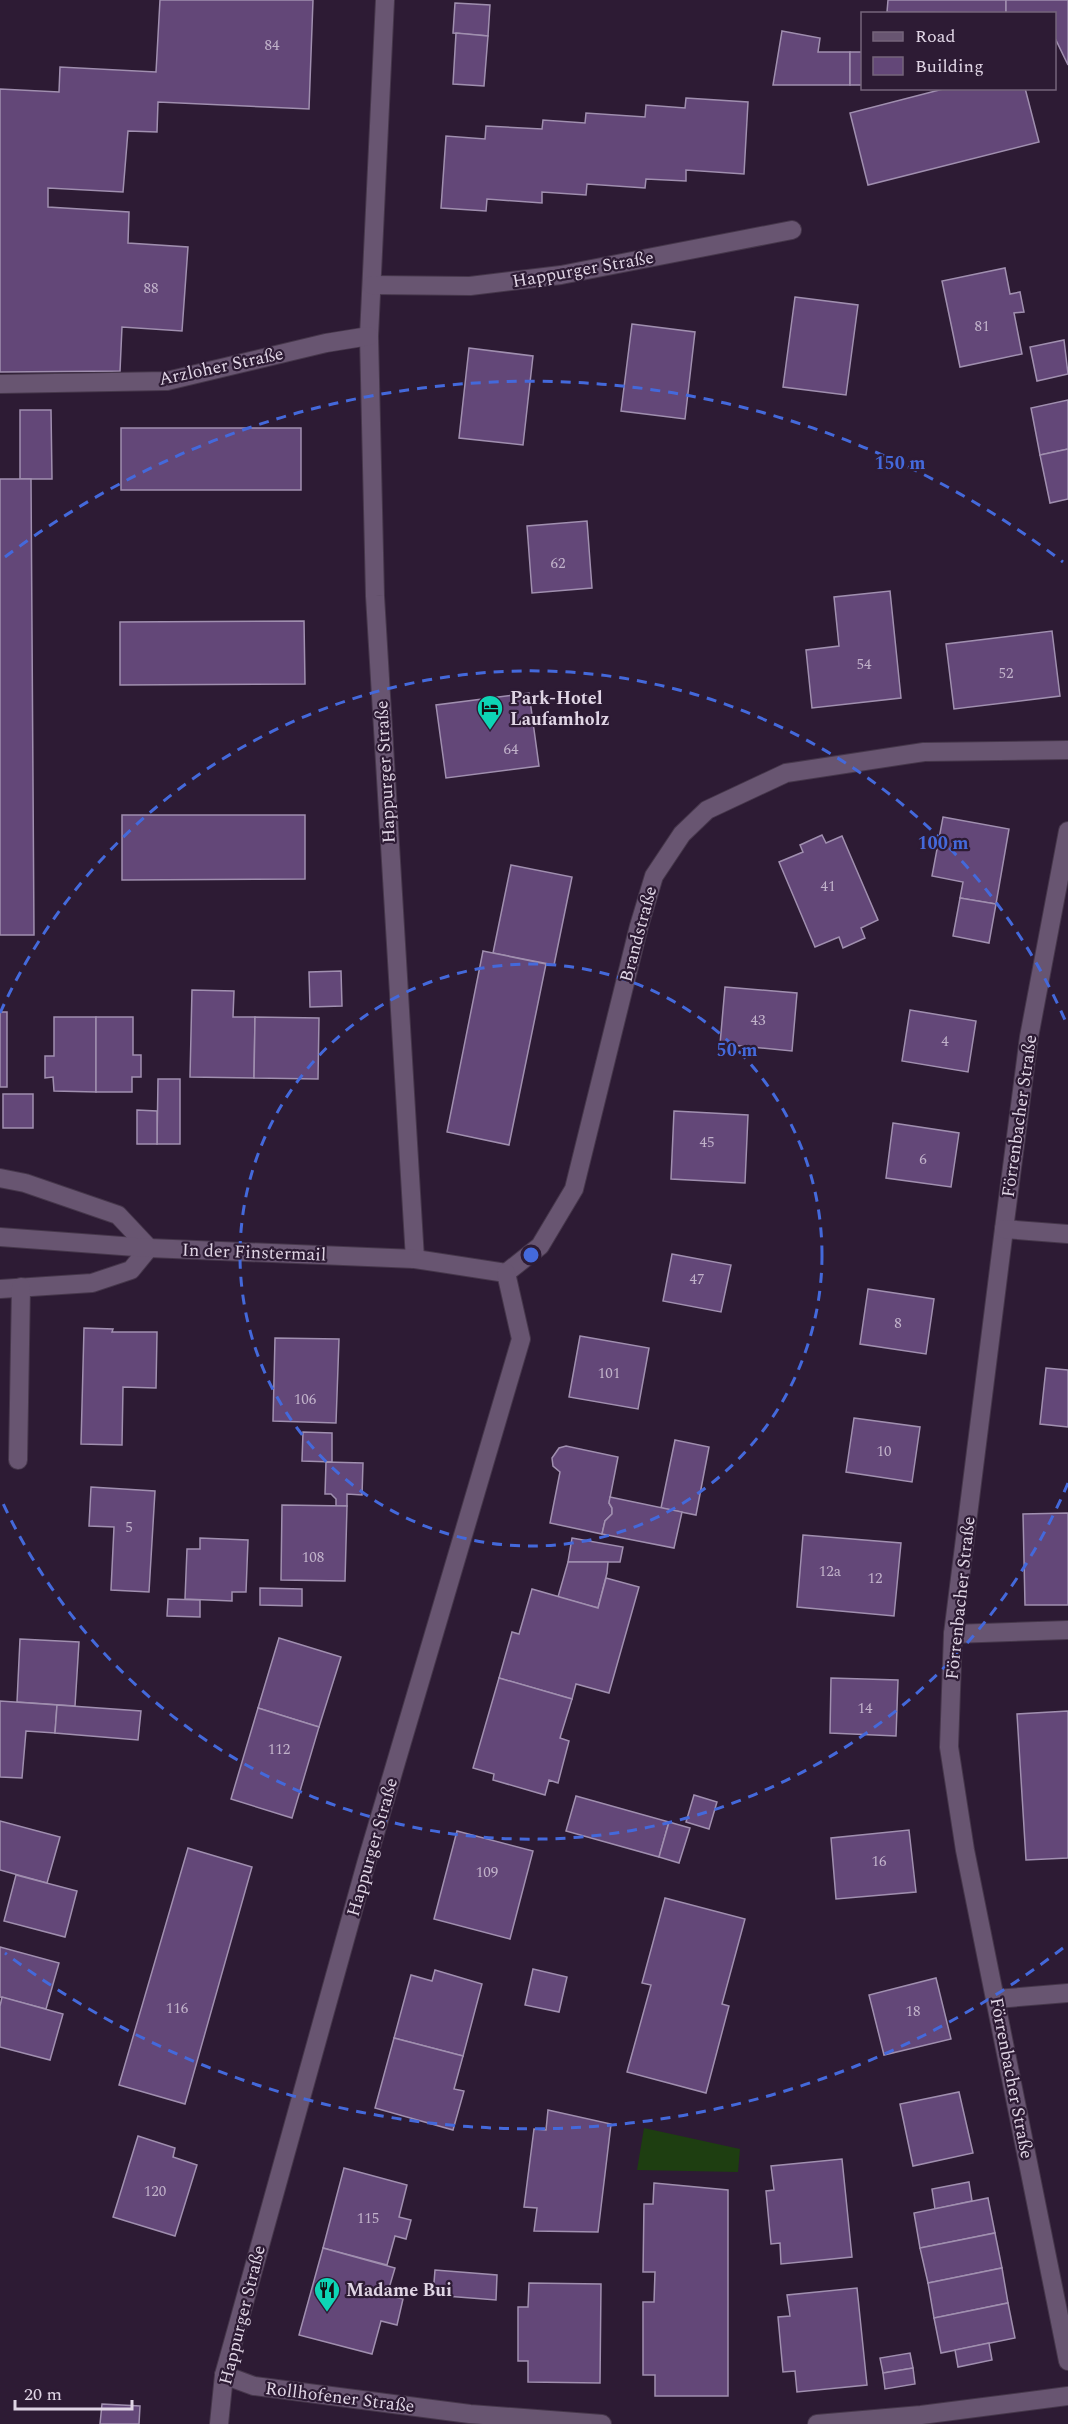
<svg xmlns="http://www.w3.org/2000/svg" width="1068" height="2424" font-family="Spectral,serif">
  <style>
    .green { fill: #1e3e11 }
    .building { fill: #634778; stroke: #a08faf; stroke-width: 1.5 }
    .lines { fill: none; stroke-linecap: round; stroke-linejoin: round }
    .lane-casing { stroke: #46374b; stroke-width: 20 }
    .street-casing { stroke: #46374b; stroke-width: 20 }
    .lane { stroke: #685571; stroke-width: 18 }
    .street { stroke: #685571; stroke-width: 18 }
    .ring { fill: none; stroke: #4469db; stroke-width: 3; stroke-dasharray: 10 8 }
    .labels { text-anchor: middle; stroke-width: 4.5; stroke-linejoin: round; paint-order: stroke }
    .number-label { font-size: 15px; fill: #c1b2ca }
    .street-label { font-size: 18px; fill: #e0d5e5; stroke: #2d1b34 }
    .poi-label { font-size: 18px; font-weight: bold; fill: #e0d5e5; stroke: #2d1b34; text-anchor: start }
    .centre { fill: #4469db; stroke: #2d1b34; stroke-width: 3 }
    .ring-label { font-size: 18px; text-anchor: middle; font-weight: bold; fill: #4469db; stroke: #2d1b34; stroke-width: 4.5; stroke-linejoin: round; paint-order: stroke }
  </style>
  <rect width="100%" height="100%" fill="#2d1b34"/>
  <polygon class="green" points="644,2128 740,2149 738,2172 637,2170"/>
  <g class="building">
    <polygon points="160,0 313,0 309,109 158,102 157,132 128,131 123,192 48,188 48,207 129,212 128,243 188,247 182,331 122,327 120,371 0,372 0,89 59,92 60,67 156,72"/>
    <polygon points="888,0 1006,0 1006,13 887,12"/>
    <polygon points="1006,0 1068,0 1068,65 1054,36 1054,14 1006,13"/>
    <polygon points="455,3 490,5 488,36 453,33"/>
    <polygon points="782,31 820,38 818,52 850,52 850,85 773,85"/>
    <polygon points="456,33 488,36 484,86 453,84"/>
    <rect x="850" y="52" width="12" height="33"/>
    <polygon points="947,88 1025,88 1039,142 868,185 850,113"/>
    <polygon points="686,98 748,102 744,174 686,170 686,181 646,179 645,188 587,184 586,195 542,192 542,203 487,199 486,211 441,208 446,136 485,139 486,126 542,129 543,120 585,123 586,113 645,117 646,105 685,108"/>
    <polygon points="1005,268 1010,294 1020,292 1024,312 1014,313 1022,354 960,367 942,281"/>
    <polygon points="795,297 858,305 846,395 783,387"/>
    <polygon points="632,324 695,332 685,419 621,411"/>
    <polygon points="1064,340 1068,374 1037,381 1030,347"/>
    <polygon points="469,348 533,356 523,445 459,438"/>
    <polygon points="1068,400 1068,449 1040,455 1031,408"/>
    <polygon points="20,410 51,410 52,479 20,479"/>
    <rect x="121" y="428" width="180" height="62"/>
    <polygon points="1068,449 1068,499 1050,503 1040,455"/>
    <polygon points="0,479 31,479 34,935 0,935"/>
    <polygon points="587,521 592,588 532,593 527,526"/>
    <polygon points="890,591 901,698 812,708 806,650 839,646 834,597"/>
    <polygon points="304,621 305,684 120,685 120,622"/>
    <polygon points="1052,631 1060,696 954,709 946,644"/>
    <polygon points="529,693 539,766 446,778 436,705"/>
    <polygon points="122,815 305,815 305,879 122,880"/>
    <polygon points="943,817 1009,829 996,904 960,898 963,882 932,876"/>
    <polygon points="822,835 826,843 842,836 878,920 861,928 865,938 843,948 839,937 815,947 779,862 803,852 800,845"/>
    <polygon points="511,865 572,877 554,965 493,953"/>
    <polygon points="960,898 996,904 989,943 953,936"/>
    <polygon points="483,951 546,964 509,1145 447,1132"/>
    <polygon points="341,971 342,1006 310,1007 309,972"/>
    <polygon points="725,987 797,993 792,1051 720,1044"/>
    <polygon points="192,990 234,991 233,1017 255,1017 254,1078 190,1077"/>
    <polygon points="910,1010 976,1021 968,1072 902,1061"/>
    <rect x="0" y="1012" width="7" height="75"/>
    <polygon points="54,1017 96,1017 96,1092 54,1091 53,1077 45,1078 45,1056 54,1056"/>
    <polygon points="96,1017 133,1017 133,1055 141,1055 141,1077 132,1077 132,1092 96,1092"/>
    <polygon points="255,1017 319,1018 318,1079 254,1078"/>
    <polygon points="158,1079 180,1079 180,1144 157,1144"/>
    <rect x="3" y="1094" width="30" height="34"/>
    <polygon points="137,1110 157,1111 157,1144 137,1144"/>
    <polygon points="674,1111 748,1115 745,1183 671,1179"/>
    <polygon points="893,1123 959,1133 951,1187 886,1178"/>
    <polygon points="672,1254 731,1265 721,1312 663,1301"/>
    <polygon points="868,1289 934,1299 926,1354 860,1344"/>
    <polygon points="84,1328 113,1329 112,1332 157,1332 156,1388 123,1387 122,1445 81,1444"/>
    <polygon points="580,1336 649,1348 638,1409 569,1397"/>
    <polygon points="275,1338 339,1339 336,1423 273,1421"/>
    <polygon points="1046,1368 1068,1370 1068,1427 1040,1424"/>
    <polygon points="854,1418 920,1427 912,1482 846,1472"/>
    <polygon points="303,1432 332,1433 332,1462 302,1461"/>
    <polygon points="675,1440 709,1447 696,1515 661,1508"/>
    <polygon points="566,1446 618,1457 609,1503 612,1508 612,1514 605,1521 602,1534 550,1523 560,1472 553,1466 552,1458 559,1448"/>
    <polygon points="326,1462 363,1463 362,1495 347,1494 347,1506 336,1506 336,1499 331,1494 325,1494"/>
    <polygon points="91,1487 155,1491 149,1592 111,1590 114,1527 89,1526"/>
    <polygon points="610,1497 682,1512 674,1548 602,1534 605,1521 612,1514 612,1508 609,1503"/>
    <polygon points="282,1505 347,1506 345,1581 281,1580"/>
    <polygon points="1068,1513 1068,1605 1025,1605 1023,1514"/>
    <polygon points="803,1535 901,1543 894,1616 797,1607"/>
    <polygon points="200,1538 248,1540 246,1592 232,1592 232,1601 185,1599 187,1549 200,1549"/>
    <polygon points="572,1538 623,1547 620,1562 568,1562"/>
    <polygon points="568,1562 608,1562 607,1573 598,1608 558,1597"/>
    <polygon points="606,1578 639,1587 609,1693 576,1684 572,1699 499,1678 512,1632 519,1634 532,1589 598,1608"/>
    <polygon points="260,1588 302,1589 302,1606 260,1605"/>
    <polygon points="168,1599 200,1600 200,1617 167,1616"/>
    <polygon points="279,1638 341,1657 319,1727 258,1708"/>
    <polygon points="20,1639 79,1642 75,1706 17,1702"/>
    <polygon points="499,1678 572,1699 560,1738 569,1741 558,1783 549,1780 545,1795 493,1780 494,1774 473,1768"/>
    <polygon points="831,1678 898,1680 896,1736 830,1733"/>
    <polygon points="0,1701 57,1705 55,1733 26,1731 22,1778 0,1777"/>
    <polygon points="57,1705 141,1711 138,1740 55,1733"/>
    <polygon points="258,1708 319,1727 292,1818 231,1799"/>
    <polygon points="1068,1711 1068,1858 1026,1860 1017,1714"/>
    <polygon points="694,1795 717,1802 709,1829 686,1822"/>
    <polygon points="576,1796 669,1822 659,1857 566,1831"/>
    <polygon points="0,1821 60,1837 47,1883 0,1870"/>
    <polygon points="669,1822 690,1828 679,1863 659,1857"/>
    <polygon points="909,1830 916,1892 836,1899 831,1838"/>
    <polygon points="457,1831 533,1851 510,1939 434,1919"/>
    <polygon points="188,1848 252,1867 185,2104 119,2085"/>
    <polygon points="16,1875 77,1891 65,1937 4,1921"/>
    <polygon points="665,1898 745,1919 722,2004 729,2006 706,2093 627,2072 651,1985 642,1983"/>
    <polygon points="0,1947 59,1963 46,2009 0,1997"/>
    <polygon points="533,1969 567,1977 559,2012 525,2005"/>
    <polygon points="435,1970 482,1984 463,2056 394,2038 411,1975 432,1981"/>
    <polygon points="936,1978 951,2039 884,2055 869,1995"/>
    <polygon points="2,1997 63,2014 50,2060 0,2047 0,2006"/>
    <polygon points="394,2038 463,2056 454,2089 464,2091 453,2130 375,2108"/>
    <polygon points="959,2092 973,2153 913,2166 900,2104"/>
    <polygon points="548,2110 611,2124 598,2232 534,2231 537,2208 524,2207 534,2129 546,2130"/>
    <polygon points="138,2136 175,2148 173,2157 197,2165 175,2236 113,2217"/>
    <polygon points="842,2159 852,2257 781,2264 780,2243 771,2244 766,2191 774,2190 771,2166"/>
    <polygon points="344,2168 407,2185 399,2217 411,2220 406,2239 395,2236 387,2265 323,2248"/>
    <polygon points="969,2182 972,2201 935,2209 932,2189"/>
    <polygon points="654,2183 728,2190 728,2396 655,2396 655,2375 643,2375 643,2302 654,2302 655,2272 643,2272 644,2204 653,2204"/>
    <polygon points="988,2198 995,2233 920,2248 914,2213"/>
    <polygon points="995,2233 1002,2268 928,2283 920,2248"/>
    <polygon points="323,2248 395,2268 387,2295 403,2299 397,2325 381,2321 372,2354 299,2335"/>
    <polygon points="1002,2268 1008,2303 934,2318 928,2283"/>
    <polygon points="435,2270 497,2275 496,2300 433,2295"/>
    <polygon points="529,2283 601,2284 600,2383 528,2382 528,2361 518,2361 518,2307 528,2307"/>
    <polygon points="857,2288 867,2385 797,2392 795,2371 783,2372 778,2317 790,2316 787,2295"/>
    <polygon points="1008,2303 1015,2338 941,2353 934,2318"/>
    <polygon points="989,2343 992,2360 958,2367 955,2350"/>
    <polygon points="910,2353 913,2368 883,2373 880,2358"/>
    <polygon points="913,2368 915,2384 885,2389 883,2373"/>
    <polygon points="102,2404 140,2406 139,2424 100,2424"/>
  </g>
  <g class="lines">
    <g class="lane-casing">
      <g id="lane">
        <polyline points="0,1178 25,1183 118,1215 149,1248 131,1270 92,1283 0,1289"/>
        <polyline points="18,1460 21,1287"/>
        <polyline points="953,1634 1068,1630"/>
        <polyline points="996,1999 1068,1993"/>
      </g>
    </g>
    <g class="street-casing">
      <g id="street">
        <polyline points="385,0 369,336 375,596 415,1259"/>
        <polyline points="372,285 470,286 561,275 792,230"/>
        <polyline points="0,384 167,381 326,343 369,336"/>
        <polyline points="1068,831 1029,1037 1004,1229 953,1634 949,1747 965,1850 1068,2361"/>
        <polyline points="1004,1229 1068,1234"/>
        <polyline points="0,1237 149,1248 415,1259 506,1273"/>
        <polyline points="506,1273 540,1246 574,1189 639,926 654,876 682,834 707,810 786,773 924,752 1068,750"/>
        <polyline points="224,2375 254,2386 470,2414 602,2424"/>
        <polyline points="219,2424 224,2375 366,1864 521,1339 506,1273"/>
        <polyline points="817,2424 921,2415 1068,2396"/>
      </g>
    </g>
    <use href="#lane" class="lane"/>
    <use href="#street" class="street"/>
  </g>
  <g class="ring">
    <circle cx="531" cy="1255" r="291"/>
    <path d="M1068 1483A583 583 0 0 1 0 1497M0 1013A583 583 0 0 1 1068 1027"/>
    <path d="M1063 1948A874 874 0 0 1 5 1953M5 557A874 874 0 0 1 1063 562"/>
  </g>
  <defs>
    <g id="hotel-pin" transform="scale(1.35)"><path d="M0 17L-7.5 6A9.5 9.5 0 1 1 7.5 6Z" fill="#0dd5b5" stroke="#2d1b34"/><path d="M-6-4.5h1.5V1H6V5H4.5V3h-9V5H-6ZM-4 0a1.8 1.8 0 1 1 3.6 0ZM.5 0V-2.5h3Q6-2.5 6 0Z" fill="#111"/></g>
    <g id="restaurant-pin" transform="scale(1.35)"><path d="M0 17L-7.5 6A9.5 9.5 0 1 1 7.5 6Z" fill="#0dd5b5" stroke="#2d1b34"/><path d="M-5-6h1v4h1v-4h1v4h1v-4h1v5L-1.5 .5V6h-2V.5L-5-1ZM5-6V6H3V1.5H1.5Q1.5-4 5-6Z" fill="#111"/></g>
  </defs>
  <g fill-rule="evenodd">
    <use href="#hotel-pin" x="490" y="708"/>
    <use href="#restaurant-pin" x="327" y="2290"/>
  </g>
  <g class="labels">
    <g class="number-label">
      <text x="272" y="50">84</text>
      <text x="151" y="293">88</text>
      <text x="982" y="331">81</text>
      <text x="558" y="568">62</text>
      <text x="864" y="669">54</text>
      <text x="1006" y="678">52</text>
      <text x="511" y="754">64</text>
      <text x="828" y="891">41</text>
      <text x="758" y="1025">43</text>
      <text x="945" y="1046">4</text>
      <text x="707" y="1147">45</text>
      <text x="923" y="1164">6</text>
      <text x="697" y="1284">47</text>
      <text x="898" y="1328">8</text>
      <text x="609" y="1378">101</text>
      <text x="305" y="1404">106</text>
      <text x="884" y="1456">10</text>
      <text x="129" y="1532">5</text>
      <text x="313" y="1562">108</text>
      <text x="830" y="1576">12a</text>
      <text x="875" y="1583">12</text>
      <text x="865" y="1713">14</text>
      <text x="279" y="1754">112</text>
      <text x="879" y="1866">16</text>
      <text x="487" y="1877">109</text>
      <text x="177" y="2013">116</text>
      <text x="913" y="2016">18</text>
      <text x="155" y="2196">120</text>
      <text x="368" y="2223">115</text>
    </g>
    <g class="street-label">
      <text transform="translate(583 269) rotate(-10)" y="6">Happurger Straße</text>
      <text transform="translate(221 366) rotate(-12)" y="6">Arzloher Straße</text>
      <text transform="translate(385 772) rotate(-93)" y="6">Happurger Straße</text>
      <text transform="translate(638 934) rotate(-75)" y="6">Brandstraße</text>
      <text transform="translate(1019 1116) rotate(-82)" y="6">Förrenbacher Straße</text>
      <text transform="translate(254 1252) rotate(2)" y="6">In der Finstermail</text>
      <text transform="translate(960 1598) rotate(-84)" y="6">Förrenbacher Straße</text>
      <text transform="translate(372 1847) rotate(-74)" y="6">Happurger Straße</text>
      <text transform="translate(1012 2078) rotate(79)" y="6">Förrenbacher Straße</text>
      <text transform="translate(242 2315) rotate(-76)" y="6">Happurger Straße</text>
      <text transform="translate(340 2397) rotate(7)" y="6">Rollhofener Straße</text>
    </g>
    <g class="poi-label">
      <text x="510" y="704">Park-Hotel<tspan x="510" dy="21">Laufamholz</tspan></text>
      <text x="346" y="2296">Madame Bui</text>
    </g>
  </g>
  <circle cx="531" cy="1255" r="9" class="centre"/>
  <g class="ring-label">
    <text x="900" y="469">150 m</text>
    <text x="943" y="849">100 m</text>
    <text x="737" y="1056">50 m</text>
  </g>
  <rect x="861" y="12" width="195" height="78" fill="#2d1b34" stroke="#75657b" stroke-width="1.5"/>
  <rect x="873" y="32" width="30" height="9" fill="#685571" stroke="#75657b" stroke-width="1.5"/>
  <text x="915" y="42" font-size="18" fill="#e0d5e5">Road</text>
  <rect x="873" y="57" width="30" height="18" fill="#634778" stroke="#75657b" stroke-width="1.5"/>
  <text x="915" y="72" font-size="18" fill="#e0d5e5">Building</text>
  <path d="M15 2400v9h117v-9" fill="none" stroke="#e0d5e5" stroke-width="3"/>
  <text x="24" y="2400" font-size="18" fill="#e0d5e5" stroke="#2d1b34" stroke-width="4.5" paint-order="stroke">20 m</text>
</svg>
